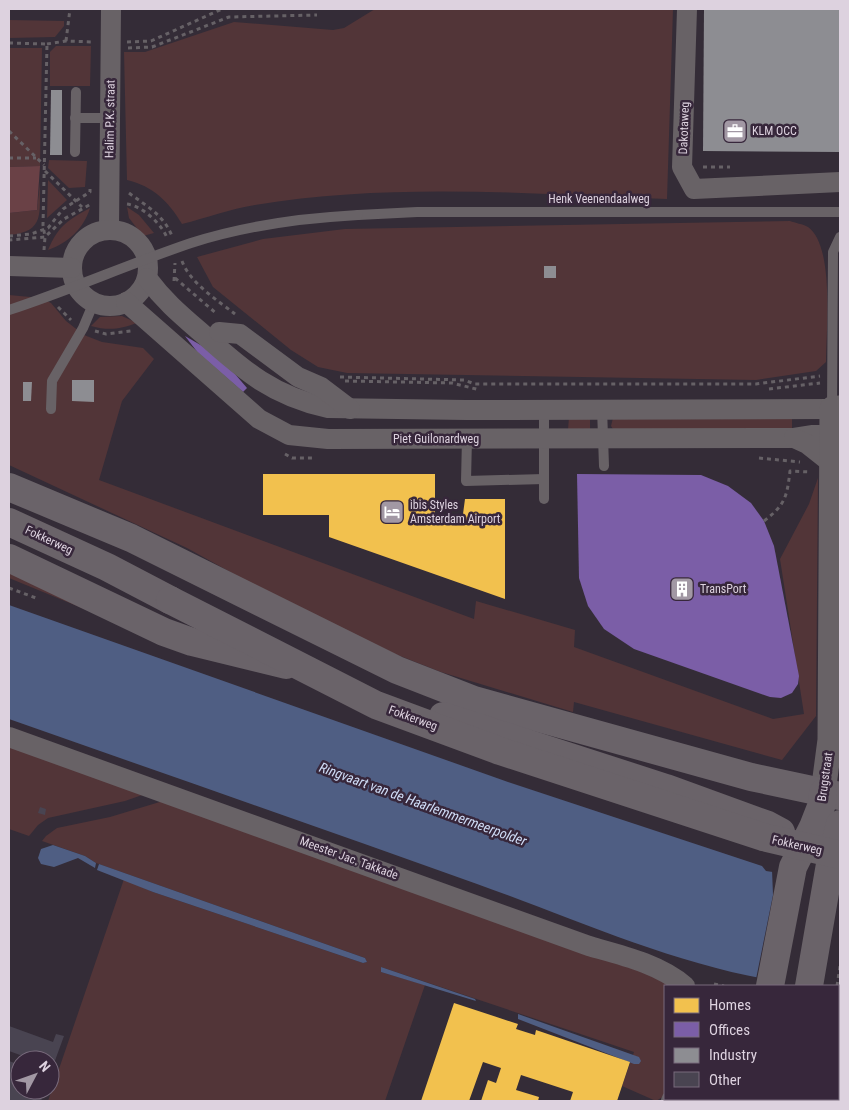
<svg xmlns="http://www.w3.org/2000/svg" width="849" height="1110" font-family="'Roboto Condensed',sans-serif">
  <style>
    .green { fill: #523538 }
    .forest { fill: #6a4146 }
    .water { fill: #4f5e83 }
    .pier { fill: #342c37 }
    .homes { fill: #f2c14e }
    .offices { fill: #7b5ea7 }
    .industry { fill: #8d8d92 }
    .building { fill: #494451 }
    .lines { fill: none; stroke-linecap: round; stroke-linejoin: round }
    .path { stroke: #666166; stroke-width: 3; stroke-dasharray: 4 4; stroke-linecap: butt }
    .service { stroke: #686266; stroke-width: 10 }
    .minor { stroke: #686266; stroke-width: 20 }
    .tertiary { stroke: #686266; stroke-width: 25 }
    .primary { stroke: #6a6369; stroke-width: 28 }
    .service-bridge { stroke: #686266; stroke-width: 10 }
    .primary-bridge { stroke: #6a6369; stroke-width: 28 }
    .labels { text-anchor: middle; stroke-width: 5; stroke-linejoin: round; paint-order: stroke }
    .street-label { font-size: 12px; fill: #ddd2df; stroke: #37273b }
    .poi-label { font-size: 12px; fill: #ddd2df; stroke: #37273b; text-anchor: start }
    .water-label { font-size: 14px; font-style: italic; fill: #cfdcf6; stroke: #37273b }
  </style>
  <rect width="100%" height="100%" fill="#342c37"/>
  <g class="green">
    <path d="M375,9H673L667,199C531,194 391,182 255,205C230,209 206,218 182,224C169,202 153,186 127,180L124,52H145L234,22L333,30L344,28Z"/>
    <polygon points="9,20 64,21 64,26 55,37 9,38"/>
    <polygon points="56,46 91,46 90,86 50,86 50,52"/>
    <polygon points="9,48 42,48 40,166 9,167"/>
    <polygon points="49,160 87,161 85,187 69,188 48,168"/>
    <polygon points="48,180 67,200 47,218"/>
    <path d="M40,182C39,212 46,232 9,235V213L37,210Z"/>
    <polygon points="127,207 139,215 154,233 143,236 129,218"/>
    <path d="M90,208C84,228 68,243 48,250C58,226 68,220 90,208Z"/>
    <path d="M790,221C795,223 803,224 808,227C835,246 826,332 826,362L816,371L756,380L347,373L318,367L291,350L213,287L197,257L263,239L345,229Z"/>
    <polygon points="9,295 41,298 51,303 66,321 84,335 102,342 143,348 154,359 122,401 99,480 474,619 476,601 575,630 574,647 773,719 804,714 780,559 809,504 818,478 816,716 782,760 574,702 573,712 441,672 395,654 277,598 187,548 9,465"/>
    <path d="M122,316L137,323C120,329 109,331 91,326L100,317Z"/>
    <polygon points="590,416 590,430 568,430 569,417"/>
    <polygon points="792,417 792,429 613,429 611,426 613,418"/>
    <polygon points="9,565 94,613 9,578"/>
    <polygon points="9,745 145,794 125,801 48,818 38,825 29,836 9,829"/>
    <polygon points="163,801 658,976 670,986 665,986 664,1096 656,1101 622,1086 634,1052 381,967 381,972 425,985 385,1101 48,1101 124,879 153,892 363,963 367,962 365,958 96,863 85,856 42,841 46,836 57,828 110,817"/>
    <polygon points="840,1028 840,1101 800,1101 801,1099 838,1099 838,1033"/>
  </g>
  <g class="forest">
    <polygon points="40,166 37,210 9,213 9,167"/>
    <polygon points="840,992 840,1087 838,1082 838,1005"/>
    <polygon points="679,1099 731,1099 731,1101 678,1101"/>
  </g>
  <g class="water">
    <path d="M9,605L508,782L762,866L766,871L840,882L838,986C720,986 587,923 477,884C321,828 165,774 9,719Z"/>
    <polygon points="53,845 85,856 96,863 95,868 78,858 54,867 41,864 38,858 41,849"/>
    <polygon points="99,864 365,958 367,962 363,963 153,892 97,870"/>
    <polygon points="381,967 475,999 476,1001 381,972"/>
    <polygon points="518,1014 639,1057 641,1061 639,1064 634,1064 518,1019"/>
  </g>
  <polygon class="pier" points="772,870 840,879 840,994 838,994 838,986 792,986 756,979 773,895"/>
  <g class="homes">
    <polygon points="263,474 435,474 435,514 463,514 465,499 505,499 505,599 329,537 329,515 263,515"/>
    <polygon points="454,1003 518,1024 516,1029 535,1035 536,1030 630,1062 617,1101 570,1101 573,1092 521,1075 516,1090 539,1097 538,1101 481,1101 488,1080 496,1083 501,1068 483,1062 469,1101 421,1101"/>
  </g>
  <g class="offices">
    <polygon points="185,336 204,347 235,374 247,388 243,392 198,353"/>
    <polygon points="577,474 701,475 728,486 751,503 764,521 774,546 799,676 798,684 792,693 781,698 770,697 634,649 604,629 588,606 579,578"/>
  </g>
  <g class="industry">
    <polygon points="704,9 840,9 840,152 703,151"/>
    <polygon points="51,90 62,90 62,155 50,155"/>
    <rect x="544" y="266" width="12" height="12"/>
    <polygon points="72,380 94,380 94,402 72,401"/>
    <polygon points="23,382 32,382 31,401 23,401"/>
  </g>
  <g class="building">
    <polygon points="40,807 46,809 45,815 38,813"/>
    <polygon points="9,1026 53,1042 56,1034 64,1036 53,1066 50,1065 50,1060 34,1060 9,1051"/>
    <polygon points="9,1061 20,1065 20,1090 45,1090 41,1101 9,1101"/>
  </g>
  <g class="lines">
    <g class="path">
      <polyline points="66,41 70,9"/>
      <polyline points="127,42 151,41 222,9"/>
      <polyline points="9,43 47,44 43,225 45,237 9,240"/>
      <polyline points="47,44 66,41 94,42"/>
      <polyline points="128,48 152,47 229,17 317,15"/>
      <polyline points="9,131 44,165"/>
      <polyline points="9,158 36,158"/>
      <polyline points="703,167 730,167"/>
      <polyline points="45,171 82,207"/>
      <path d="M129,193C146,206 163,214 172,236"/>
      <path d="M127,204C142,206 162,224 167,238"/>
      <polyline points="9,236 31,234 48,228 63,209 90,192 90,189"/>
      <polyline points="44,250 45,237 64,219 91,204"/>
      <path d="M182,261C190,283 217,300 235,314"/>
      <polyline points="175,278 217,314"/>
      <polyline points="174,281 175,263"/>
      <polyline points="58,307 71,320"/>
      <polyline points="95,331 106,334 131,331"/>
      <polyline points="340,377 464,380 475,384 756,384 820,376"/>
      <polyline points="345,381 452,383 480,390"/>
      <polyline points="769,389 820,383"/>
      <polyline points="285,454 292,458 313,458"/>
      <polyline points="759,458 800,462"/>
      <path d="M764,521C785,505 787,497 790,471L810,472"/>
      <polyline points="9,588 36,598"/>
      <polyline points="714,984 724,986"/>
      <polyline points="837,986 840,966"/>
    </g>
    <g class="service">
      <polyline points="75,118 110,118"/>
      <polyline points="75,152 76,92"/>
      <polyline points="358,215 417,212 840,212"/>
      <polyline points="602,408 604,466"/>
      <polyline points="51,409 52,381 83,328 94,302"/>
      <polyline points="832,409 833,252 840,237"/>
      <polyline points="467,438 466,481 544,479"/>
      <polyline points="544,499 544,408"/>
    </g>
    <g class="minor">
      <polyline points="687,9 682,167 694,189 840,182"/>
      <polyline points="109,230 111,9"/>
      <circle cx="110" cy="268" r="38"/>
      <polyline points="9,266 72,268"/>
      <path d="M147,278C165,302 181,315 204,335C244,371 273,396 328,408L466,410L832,409"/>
      <polyline points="126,302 259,419 289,435 328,439 794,438 813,435 840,435"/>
      <polyline points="219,332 240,334 298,377 321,387 350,409"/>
      <polyline points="794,438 807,444 831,463"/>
      <path d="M9,737L589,946C621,955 660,964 685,986"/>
      <polyline points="671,1101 672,1099"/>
    </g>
    <polyline class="tertiary" points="823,793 830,740 832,409 840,408"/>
    <g class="primary">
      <polyline points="9,487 131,538 397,670 474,700 751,777 840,796"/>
      <polyline points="9,522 107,567 170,600"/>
      <polyline points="9,558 164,632 192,642 286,665"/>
      <polyline points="443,716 666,788 768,825 781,832"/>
      <polyline points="770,986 793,867 813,827 822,804 823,793"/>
      <polyline points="809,986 830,864 840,824"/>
      <polyline points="751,1101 752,1099"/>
      <polyline points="788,1101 788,1099"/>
    </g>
    <path class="service-bridge" d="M9,310C70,290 129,264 191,243C244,226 302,218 358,215"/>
    <polyline class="primary-bridge" points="170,600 376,705 500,751 763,837 840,855"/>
  </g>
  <defs>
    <g id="office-square" transform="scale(1.25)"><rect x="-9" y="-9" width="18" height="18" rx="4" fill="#a298a4" stroke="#37273b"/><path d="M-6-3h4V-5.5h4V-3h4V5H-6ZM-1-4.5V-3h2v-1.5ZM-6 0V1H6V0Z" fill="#fff"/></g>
    <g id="hotel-square" transform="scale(1.25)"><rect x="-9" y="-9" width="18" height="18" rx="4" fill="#a298a4" stroke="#37273b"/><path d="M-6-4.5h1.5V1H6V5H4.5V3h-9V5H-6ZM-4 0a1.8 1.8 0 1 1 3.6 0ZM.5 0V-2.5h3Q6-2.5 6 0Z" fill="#fff"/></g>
    <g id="building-square" transform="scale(1.25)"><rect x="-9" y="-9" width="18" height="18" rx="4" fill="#a298a4" stroke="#37273b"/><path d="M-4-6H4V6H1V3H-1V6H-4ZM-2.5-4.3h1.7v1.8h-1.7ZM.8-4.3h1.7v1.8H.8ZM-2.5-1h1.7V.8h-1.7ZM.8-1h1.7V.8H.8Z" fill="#fff"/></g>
  </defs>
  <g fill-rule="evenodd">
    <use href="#office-square" x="735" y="131"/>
    <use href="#hotel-square" x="392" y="512"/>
    <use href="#building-square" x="682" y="589"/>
  </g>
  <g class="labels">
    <g class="street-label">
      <text transform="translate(110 119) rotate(-89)" y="4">Halim P.K. straat</text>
      <text transform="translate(684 128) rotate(-88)" y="4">Dakotaweg</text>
      <text x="599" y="203">Henk Veenendaalweg</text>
      <text x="436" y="443">Piet Guilonardweg</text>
      <text transform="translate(49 540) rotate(25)" y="4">Fokkerweg</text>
      <text transform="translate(413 718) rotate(20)" y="4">Fokkerweg</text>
      <text transform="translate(825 777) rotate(-82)" y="4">Brugstraat</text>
      <text transform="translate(797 845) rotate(13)" y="4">Fokkerweg</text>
      <text transform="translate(349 858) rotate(20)" y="4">Meester Jac. Takkade</text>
    </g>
    <g class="poi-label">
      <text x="752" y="135">KLM OCC</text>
      <text x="410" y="509">ibis Styles<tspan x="410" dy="14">Amsterdam Airport</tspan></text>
      <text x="700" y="593">TransPort</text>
    </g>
    <g class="water-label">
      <text transform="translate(423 804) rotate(20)" y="5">Ringvaart van de Haarlemmermeerpolder</text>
    </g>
  </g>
  <rect width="849" height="1110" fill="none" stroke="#ddd2df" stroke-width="20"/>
  <rect x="664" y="985" width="175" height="115" fill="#37273b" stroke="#796b7d"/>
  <rect x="674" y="998" width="25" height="15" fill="#f2c14e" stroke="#796b7d"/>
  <text x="709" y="1010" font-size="15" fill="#ddd2df">Homes</text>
  <rect x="674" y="1022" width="25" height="15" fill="#7b5ea7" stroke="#796b7d"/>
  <text x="709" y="1035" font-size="15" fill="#ddd2df">Offices</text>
  <rect x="674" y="1048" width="25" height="15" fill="#8d8d92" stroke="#796b7d"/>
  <text x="709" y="1060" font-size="15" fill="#ddd2df">Industry</text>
  <rect x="674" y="1072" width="25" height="15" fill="#494451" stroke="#796b7d"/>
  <text x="709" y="1085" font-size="15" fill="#ddd2df">Other</text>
  <g transform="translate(35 1075) rotate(49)"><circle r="24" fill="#37273b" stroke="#796b7d"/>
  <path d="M0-4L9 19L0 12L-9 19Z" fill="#a298a4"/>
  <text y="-8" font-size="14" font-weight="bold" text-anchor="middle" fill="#ddd2df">N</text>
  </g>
</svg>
